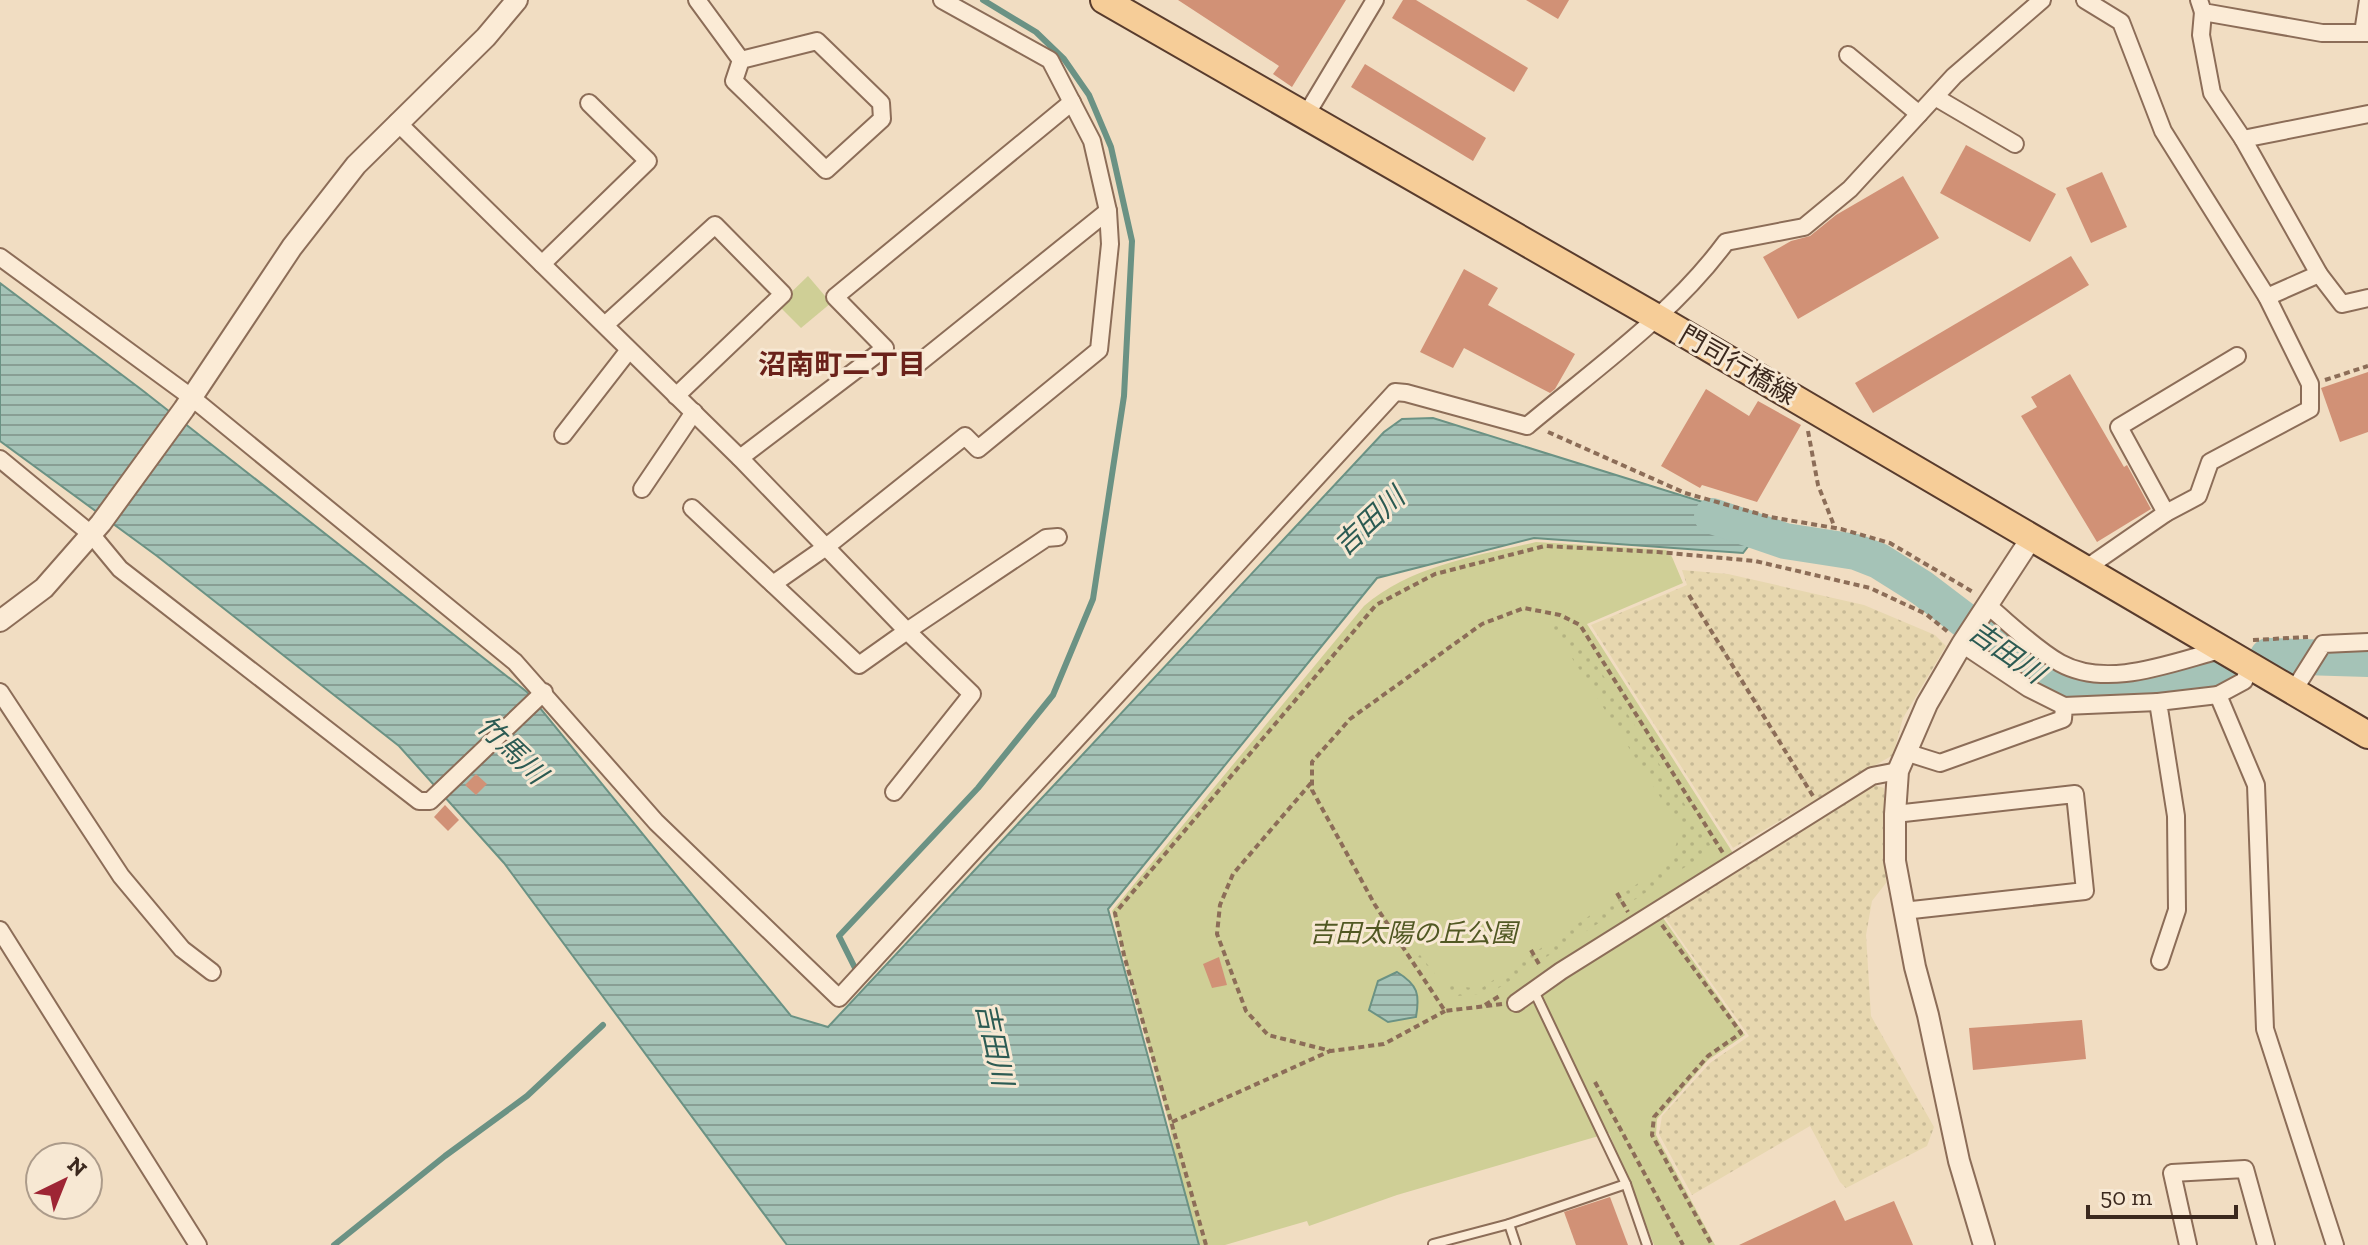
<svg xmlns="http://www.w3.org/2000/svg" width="2368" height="1245" font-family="'Zilla Slab','Noto Sans JP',serif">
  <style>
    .farmland { fill: url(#farmland-dots) }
    .green { fill: #cfcf96 }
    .garden { fill: url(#garden-dots) }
    .water { fill: url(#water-rules); stroke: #6b9284; stroke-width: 2 }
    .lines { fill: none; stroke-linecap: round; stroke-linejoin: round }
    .stream { stroke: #6b9284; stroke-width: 6 }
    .river { stroke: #a5c3b7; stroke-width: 36 }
    .building { fill: #d19176 }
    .service-casing { stroke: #8c6d58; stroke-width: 12 }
    .minor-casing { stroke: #8c6d58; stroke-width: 20 }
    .tertiary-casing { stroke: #8c6d58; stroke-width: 24 }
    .primary-casing { stroke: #593c2d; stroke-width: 30 }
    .path { stroke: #8c6d58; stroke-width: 4; stroke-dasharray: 6 4; stroke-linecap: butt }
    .service { stroke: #fbebd6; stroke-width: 8 }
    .minor { stroke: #fbebd6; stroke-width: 16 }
    .tertiary { stroke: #fbebd6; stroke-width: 20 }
    .primary { stroke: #f6cd98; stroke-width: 26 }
    .labels { text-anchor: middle; stroke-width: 6; stroke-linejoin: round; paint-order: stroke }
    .street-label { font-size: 26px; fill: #3b281d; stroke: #f7e8d3 }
    .park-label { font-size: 26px; font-style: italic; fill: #515823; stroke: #f7e8d3 }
    .neighbourhood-label { font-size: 28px; font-weight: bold; fill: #6a211a; stroke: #f7e8d3 }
    .water-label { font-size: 28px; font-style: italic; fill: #2c5b53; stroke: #f7e8d3 }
  </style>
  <defs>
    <pattern id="farmland-dots" width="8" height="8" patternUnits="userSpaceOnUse" patternTransform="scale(2)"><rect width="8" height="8" fill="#e7d7af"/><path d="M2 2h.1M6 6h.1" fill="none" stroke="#c7b996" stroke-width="1.8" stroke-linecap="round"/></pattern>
    <pattern id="garden-dots" width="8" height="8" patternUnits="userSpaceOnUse" patternTransform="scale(2)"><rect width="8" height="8" fill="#cfcf96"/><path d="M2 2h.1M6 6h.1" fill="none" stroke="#b3b281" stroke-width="1.8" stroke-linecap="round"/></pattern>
    <pattern id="water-rules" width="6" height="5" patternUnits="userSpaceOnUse" patternTransform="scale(2)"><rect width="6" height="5" fill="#a5c3b7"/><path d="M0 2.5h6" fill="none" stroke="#889e94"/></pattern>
  </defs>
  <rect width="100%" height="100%" fill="#f1ddc2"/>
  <g class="farmland">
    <polygon points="1682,570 1728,574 1864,605 1935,635 1946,646 1903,718 1893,755 1733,848 1591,625 1687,585"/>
    <polygon points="1871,784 1884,788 1886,883 1872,901 1866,935 1871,1016 1934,1127 1927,1146 1846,1188 1840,1182 1810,1126 1692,1195 1659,1134 1662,1116 1710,1063 1749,1036 1664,916"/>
  </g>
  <g class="green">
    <polygon points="808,276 831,303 801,328 778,305"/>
    <path d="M1536,542L1666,550L1672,557L1683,583L1587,624L1740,864L1661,915L1745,1035L1708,1060L1657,1119L1656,1135L1715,1245H1654L1609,1133L1397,1195L1309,1226L1307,1221L1225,1245H1192L1169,1123L1112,911L1364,606C1412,565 1477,556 1536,542Z"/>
  </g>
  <polygon class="garden" points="1535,622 1557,625 1584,645 1713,849 1491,993 1457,996 1432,981 1416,958 1420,955 1443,984 1480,989 1670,862 1681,830 1558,636"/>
  <g class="water">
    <polygon points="0,283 142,390 527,692 791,1016 828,1027 1384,432 1402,419 1433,418 1767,522 1743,553 1534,538 1377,578 1108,909 1199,1245 787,1245 504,863 399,746 157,556 0,441"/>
    <path d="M1397,972C1418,985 1420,994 1416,1017L1388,1022L1369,1010L1378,981Z"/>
  </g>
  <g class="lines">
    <g class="stream">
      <polyline points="856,970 839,936 978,788 1053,695 1093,599 1124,396 1132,241 1111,147 1089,95 1064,59 1036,32 983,0"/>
      <polyline points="334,1245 445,1156 527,1096 603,1025"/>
    </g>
    <g class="river">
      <polyline points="1712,516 1785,541 1856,552 1879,561 1922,588 1980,632 2017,665 2052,684 2091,688 2149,685 2225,667"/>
      <polyline points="2268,656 2368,659"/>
    </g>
  </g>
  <g class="building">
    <polygon points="1178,0 1346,0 1292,87 1273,74 1279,66"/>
    <polygon points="1403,0 1416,0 1528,68 1514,92 1392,18"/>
    <polygon points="1526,0 1569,0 1558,19"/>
    <polygon points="1365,64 1486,138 1473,161 1351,87"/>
    <polygon points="1966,145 2056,194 2030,242 1940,193"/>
    <polygon points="2102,172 2127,227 2091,243 2066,188"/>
    <polygon points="1903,176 1939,238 1798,319 1763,257 1791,241 1810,236 1836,215"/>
    <polygon points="2071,256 2089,285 1873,413 1855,383"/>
    <polygon points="1464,269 1498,288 1488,305 1575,354 1555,389 1550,393 1464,348 1453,368 1420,352"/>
    <polygon points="2368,372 2368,432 2340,442 2321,388"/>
    <polygon points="2070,374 2124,467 2127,465 2151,509 2097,542 2021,416 2037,407 2031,397"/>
    <polygon points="1706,389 1749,416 1758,401 1801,425 1757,502 1702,485 1700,488 1661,466"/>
    <polygon points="476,774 487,784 476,795 465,785"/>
    <polygon points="445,805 459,820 448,831 434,817"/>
    <polygon points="1219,957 1227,985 1212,988 1203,964"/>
    <polygon points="2082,1020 2086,1059 1973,1070 1969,1028"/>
    <polygon points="1610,1197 1628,1245 1576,1245 1564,1212"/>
    <polygon points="1835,1200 1845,1221 1894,1201 1913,1245 1739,1245"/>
  </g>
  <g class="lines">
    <g class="service-casing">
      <g id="service">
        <polyline points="1534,991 1626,1184 1647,1245"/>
        <polyline points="1509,1224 1516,1245"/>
        <polyline points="1433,1244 1509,1224 1626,1184"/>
      </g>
    </g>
    <g class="minor-casing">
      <g id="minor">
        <polyline points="697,0 741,60"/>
        <polyline points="2085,0 2121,22 2163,131 2267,297 2310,384 2310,409 2210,462 2198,496 2166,513 2085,569"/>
        <polyline points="2199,0 2203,12 2322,33 2368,33"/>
        <polyline points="2203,12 2201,35 2212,93 2243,139"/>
        <polyline points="2363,33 2368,0"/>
        <polygon points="817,41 881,103 882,119 826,170 734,81 741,60"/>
        <polyline points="1848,55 1919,114"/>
        <polyline points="1935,97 2015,144"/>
        <polyline points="2368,114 2243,139 2319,274 2342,304 2368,298"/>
        <polyline points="1306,115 1375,0"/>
        <polyline points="397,122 740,458 907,631 859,665 692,508"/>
        <path d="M0,257L191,397L515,662L656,822L839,998L1395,392L1406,393L1527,426C1595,369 1673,314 1726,242L1804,227L1850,189L1954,76L2042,0"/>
        <polyline points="542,264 648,161 589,103"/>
        <polyline points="2267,297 2319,274"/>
        <polyline points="605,325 715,225 783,294 676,396"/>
        <polyline points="914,367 1108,211"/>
        <polyline points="563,435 629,350"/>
        <polyline points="740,458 885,348 835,297 1072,102"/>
        <polyline points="0,459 91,534 120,569 419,801 430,801 544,692"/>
        <polyline points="642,489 694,412"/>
        <polyline points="2166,513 2119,427 2237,356"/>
        <polyline points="773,584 826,547 965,436 978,449 1099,350 1110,244 1108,211 1092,141 1050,60 942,0"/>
        <path d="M1987,605C2010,624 2034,648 2060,663C2109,690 2175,661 2224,649"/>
        <polyline points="1962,644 2028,688 2064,706"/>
        <polyline points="2251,665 2244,681 2218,695 2256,785 2265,1029 2335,1245"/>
        <polyline points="2294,690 2323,644 2368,642"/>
        <polyline points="0,692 121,876 182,949 212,972"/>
        <polyline points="1905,752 1940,763 2063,719 2064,706 2158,702"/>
        <polyline points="894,792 972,694 907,631 1046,538 1058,537"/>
        <polyline points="1895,814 2075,794 2085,891 1903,911"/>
        <polyline points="0,930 198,1245"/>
        <polyline points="2160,961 2177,910 2176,816 2158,702 2218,695"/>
        <polyline points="1516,1003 1561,971 1872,776 1898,771"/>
        <polyline points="2188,1245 2172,1173 2245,1169 2266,1245"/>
      </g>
    </g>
    <g class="tertiary-casing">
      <g id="tertiary">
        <polyline points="0,621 44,588 101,523 184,409 292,247 356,165 486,37 517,0"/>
        <polyline points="1984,1245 1959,1161 1928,1015 1915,967 1895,861 1895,814 1898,771 1927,704 1962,644 2032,537"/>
      </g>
    </g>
    <g class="primary-casing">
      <polyline id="primary" points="1104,0 1656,317 2368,735"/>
    </g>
    <g class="path">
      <polyline points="2325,380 2368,366"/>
      <polyline points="1808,431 1818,485 1835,528"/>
      <polyline points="1548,432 1685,493 1770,517 1841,529 1890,543 1973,592"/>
      <polyline points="1689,595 1813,796"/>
      <polyline points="2253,640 2308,637"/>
      <polyline points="1311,783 1233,874 1220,905 1217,934 1246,1011 1268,1035 1331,1051 1384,1044 1445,1011"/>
      <polyline points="1617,893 1628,912"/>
      <polyline points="1662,925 1741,1033 1708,1056 1654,1117 1652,1135 1712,1245"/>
      <polyline points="1531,950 1539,964"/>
      <polyline points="1502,1004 1445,1011 1375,905 1312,790 1312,762 1350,719 1482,624 1524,608 1560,615 1580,625 1723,853"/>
      <polyline points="1485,1005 1501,995"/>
      <polyline points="1595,1082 1683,1245"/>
      <polyline points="1172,1122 1330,1051"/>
      <polyline points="1206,1245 1124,955 1115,913 1376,605 1435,574 1545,546 1658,552 1755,561 1870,588 1926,614 1948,632"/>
    </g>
    <use href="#service" class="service"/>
    <use href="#minor" class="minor"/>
    <use href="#tertiary" class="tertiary"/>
    <use href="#primary" class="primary"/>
  </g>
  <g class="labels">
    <g class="street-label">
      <text transform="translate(1738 365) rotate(30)" y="9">門司行橋線</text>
    </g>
    <g class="park-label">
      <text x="1413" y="942">吉田太陽の丘公園</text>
    </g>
    <g class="neighbourhood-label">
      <text x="842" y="374">沼南町二丁目</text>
    </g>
    <g class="water-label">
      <text transform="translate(1369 521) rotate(-43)" y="10">吉田川</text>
      <text transform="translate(2007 652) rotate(35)" y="10">吉田川</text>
      <text transform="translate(512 749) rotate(44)" y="10">竹馬川</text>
      <text transform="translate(995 1044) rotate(78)" y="10">吉田川</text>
    </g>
  </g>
  <g transform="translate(64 1181) rotate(43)"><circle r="38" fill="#f7e8d3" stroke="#ac9b8a" stroke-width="2"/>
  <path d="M0-6L14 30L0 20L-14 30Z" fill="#9e2534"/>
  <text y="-12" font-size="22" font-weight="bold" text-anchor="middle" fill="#3b281d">N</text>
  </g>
  <path d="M2088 1205v12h148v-12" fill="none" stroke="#3b281d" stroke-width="4"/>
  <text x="2100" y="1205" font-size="24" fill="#3b281d" stroke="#f7e8d3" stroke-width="6" paint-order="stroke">50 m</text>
</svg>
